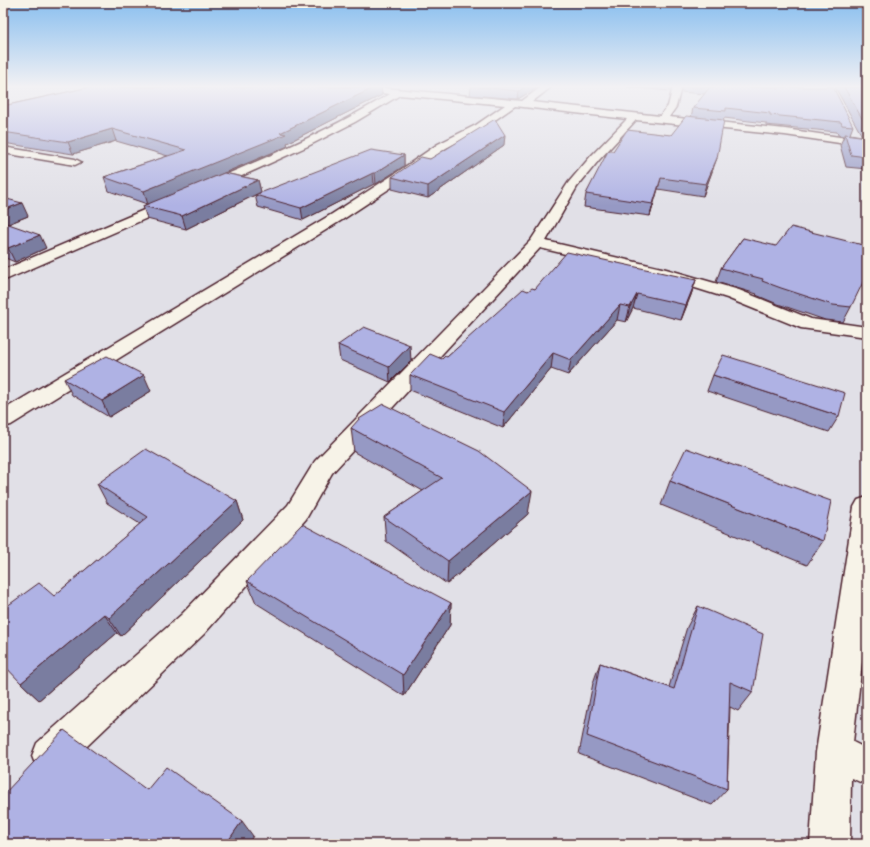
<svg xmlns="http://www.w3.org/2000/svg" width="870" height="847" font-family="'Indie Flower',sans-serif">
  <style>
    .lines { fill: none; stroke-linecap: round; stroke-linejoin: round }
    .minor-casing { stroke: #4a1f2b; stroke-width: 3 }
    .minor { fill: #f7f3e8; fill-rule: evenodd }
    .wall { fill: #9699c4; stroke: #4a1f2b }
    .shaded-wall { fill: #7a7da0; stroke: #4a1f2b }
    .building { fill: #afb2e4; stroke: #4a1f2b }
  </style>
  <rect width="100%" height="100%" fill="#e1e0e7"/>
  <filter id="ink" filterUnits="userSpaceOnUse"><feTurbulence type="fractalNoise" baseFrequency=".025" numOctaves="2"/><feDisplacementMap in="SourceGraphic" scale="8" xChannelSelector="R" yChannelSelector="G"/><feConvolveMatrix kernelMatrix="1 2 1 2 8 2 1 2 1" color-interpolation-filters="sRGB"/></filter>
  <g filter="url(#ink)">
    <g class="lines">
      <g class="minor-casing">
        <g id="minor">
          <path d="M342,87H374L522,101L541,87H551L532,102L660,116L668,106L673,87H681L676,107L669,117L785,129L867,141V147L785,135L636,120L599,160L577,187L546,241L666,269L739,290L811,319L867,327V337L801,328L727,298L654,275L540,248L332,473L306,519L204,634L63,769L50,774L37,769L32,756L37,743L182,614L288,505L315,461L531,240L568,183L591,156L627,119L515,106L482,129L446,148L401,181L342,220L11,425L3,427V410L332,214L393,175L438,144L476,125L505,105L400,95L355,122L308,146L211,190H203L201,187L203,184C267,158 330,130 390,94L346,89Z"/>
          <polygon points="3,147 75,159 81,162 75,165 3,153"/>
          <polygon points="172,198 177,199 178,202 177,205 3,281 3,270"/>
          <polygon points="867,497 867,618 853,742 867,749 867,785 851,778 850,844 810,844 816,752 854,507 858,500"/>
        </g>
      </g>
      <use href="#minor" class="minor"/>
    </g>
    <g class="wall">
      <polygon points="90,87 381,87 382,95 287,143 288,146 224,173 258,180 261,192 256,195 404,155 404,166 376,184 374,184 303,220 258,207 255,195 186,229 147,219 143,206 147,204 109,191 104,177 168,156 116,141 73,154 3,143 3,106"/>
      <polygon points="471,87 538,87 518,99 470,95"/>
      <polygon points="627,87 672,87 670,91"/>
      <polygon points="682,87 777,87 777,90 853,126 850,134 862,136 835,87 867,87 867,169 846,167 840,145 844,136 838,135 837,132 766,125 766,123 724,118 713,169 703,196 658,189 650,216 584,207 586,194 613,151 671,135 691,117 693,108 705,94 681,92"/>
      <polygon points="504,145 428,198 392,189 392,177 430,159"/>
      <polygon points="3,198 28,216 8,224 46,248 15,262 3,257"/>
      <polygon points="743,238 851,307 843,322 825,320 775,303 756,295 757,294 716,282 721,268"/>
      <polygon points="696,280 691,295 681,320 633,308 626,322 617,320 568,375 551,369 503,428 410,390 410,375 447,357 528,291 535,289"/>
      <polygon points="338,345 411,361 390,382 340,360"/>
      <polygon points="713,375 839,416 829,432 707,391"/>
      <polygon points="64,379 151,391 109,417 72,395"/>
      <polygon points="351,428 528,514 447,584 386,541 384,517 423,491 354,452"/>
      <polygon points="670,481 823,541 807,565 661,505"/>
      <polygon points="97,484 237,501 243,520 121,636 117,633 39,700 21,683 54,596 140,524 107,503"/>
      <polygon points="247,581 451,603 450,625 404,696 256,603"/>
      <polygon points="698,606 753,692 738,711 730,707 727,789 712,805 579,754 593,683 600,663 669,687 687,627"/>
    </g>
    <g class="shaded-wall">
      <polygon points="375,87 381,87 382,95 287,143 288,146 148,205 144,191 280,133"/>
      <polygon points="525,87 538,87 518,99 519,91"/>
      <polygon points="112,129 116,141 73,154 68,142"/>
      <polygon points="505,135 504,145 428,198 428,186"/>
      <polygon points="404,155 404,166 376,184 375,173"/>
      <polygon points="717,158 713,169 703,196 706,184"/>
      <polygon points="373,173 374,184 303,220 301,208"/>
      <polygon points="661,178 658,189 650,216 653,204"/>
      <polygon points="258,180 261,192 186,229 182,216"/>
      <polygon points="22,203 28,216 3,226 3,210"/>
      <polygon points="40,235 46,248 15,262 8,248"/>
      <polygon points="696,280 691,295 681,320 686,305"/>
      <polygon points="637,294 633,308 626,322 630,307"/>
      <polygon points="620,305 617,320 568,375 571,360"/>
      <polygon points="410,345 411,361 390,382 389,367"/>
      <polygon points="553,353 551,369 503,428 504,412"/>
      <polygon points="144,375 151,391 109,417 102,401"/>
      <polygon points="532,491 528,514 447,584 448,561"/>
      <polygon points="237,501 243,520 121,636 109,618"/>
      <polygon points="451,603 450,625 404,696 403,675"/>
      <polygon points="104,614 117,633 39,700 21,683"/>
      <polygon points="242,821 253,836 248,844 226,844"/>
    </g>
    <g class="building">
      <polygon points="90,87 375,87 280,133 286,134 144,191 104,177 186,150 112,129 68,142 3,132 3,106"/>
      <polygon points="479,87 525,87 519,91"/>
      <polygon points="710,87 777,87 777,90 781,87 833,87 853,126 842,125 841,122 770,115 770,113 726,108 726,111 693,108"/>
      <polygon points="844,87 867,87 867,127"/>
      <polygon points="686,116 724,120 717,158 706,184 661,178 653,204 586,194 608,151 613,151 627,130 671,135"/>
      <polygon points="495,119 505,135 428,186 392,177 421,157 430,159"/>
      <polygon points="845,134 867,137 867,157 851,155"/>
      <polygon points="371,150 404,155 375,173 373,173 301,208 255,195"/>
      <polygon points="224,173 258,180 182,216 143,206"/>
      <polygon points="3,198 22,203 3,210"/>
      <polygon points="3,222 40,235 8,248 3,246"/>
      <polygon points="791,227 867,246 867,274 851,307 833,305 781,288 762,281 763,279 721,268 743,238 776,246"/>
      <polygon points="567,252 696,280 686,305 637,294 630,307 620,305 571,360 553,353 504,412 410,375 430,354 442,359 445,356 447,357 523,289 528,291 532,288 535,289"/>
      <polygon points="364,327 410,345 389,367 338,345"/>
      <polygon points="723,355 845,393 839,416 713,375"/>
      <polygon points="107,356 144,375 102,401 64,379"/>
      <polygon points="383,404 479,451 532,491 448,561 384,517 442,478 351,428 359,419"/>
      <polygon points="686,448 831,501 823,541 670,481"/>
      <polygon points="146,449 237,501 109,618 104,614 21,683 3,664 3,609 39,583 54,596 148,517 97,484"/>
      <polygon points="302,524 451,603 403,675 247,581"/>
      <polygon points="698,606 763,634 753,692 730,682 727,789 587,736 600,663 674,689"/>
      <polygon points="64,730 147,790 166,767 242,821 226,844 3,844 3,795"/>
    </g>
  </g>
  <linearGradient id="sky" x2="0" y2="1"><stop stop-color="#8abfef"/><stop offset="0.42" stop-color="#f2f1f4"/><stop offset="1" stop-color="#f2f1f4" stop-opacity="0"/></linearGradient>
  <rect width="870" height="206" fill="url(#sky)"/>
  <rect width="870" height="847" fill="none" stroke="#f7f3e8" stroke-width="16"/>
  <rect x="8" y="8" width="854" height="831" fill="none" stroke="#4a1f2b" stroke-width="1.5" filter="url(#ink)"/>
</svg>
